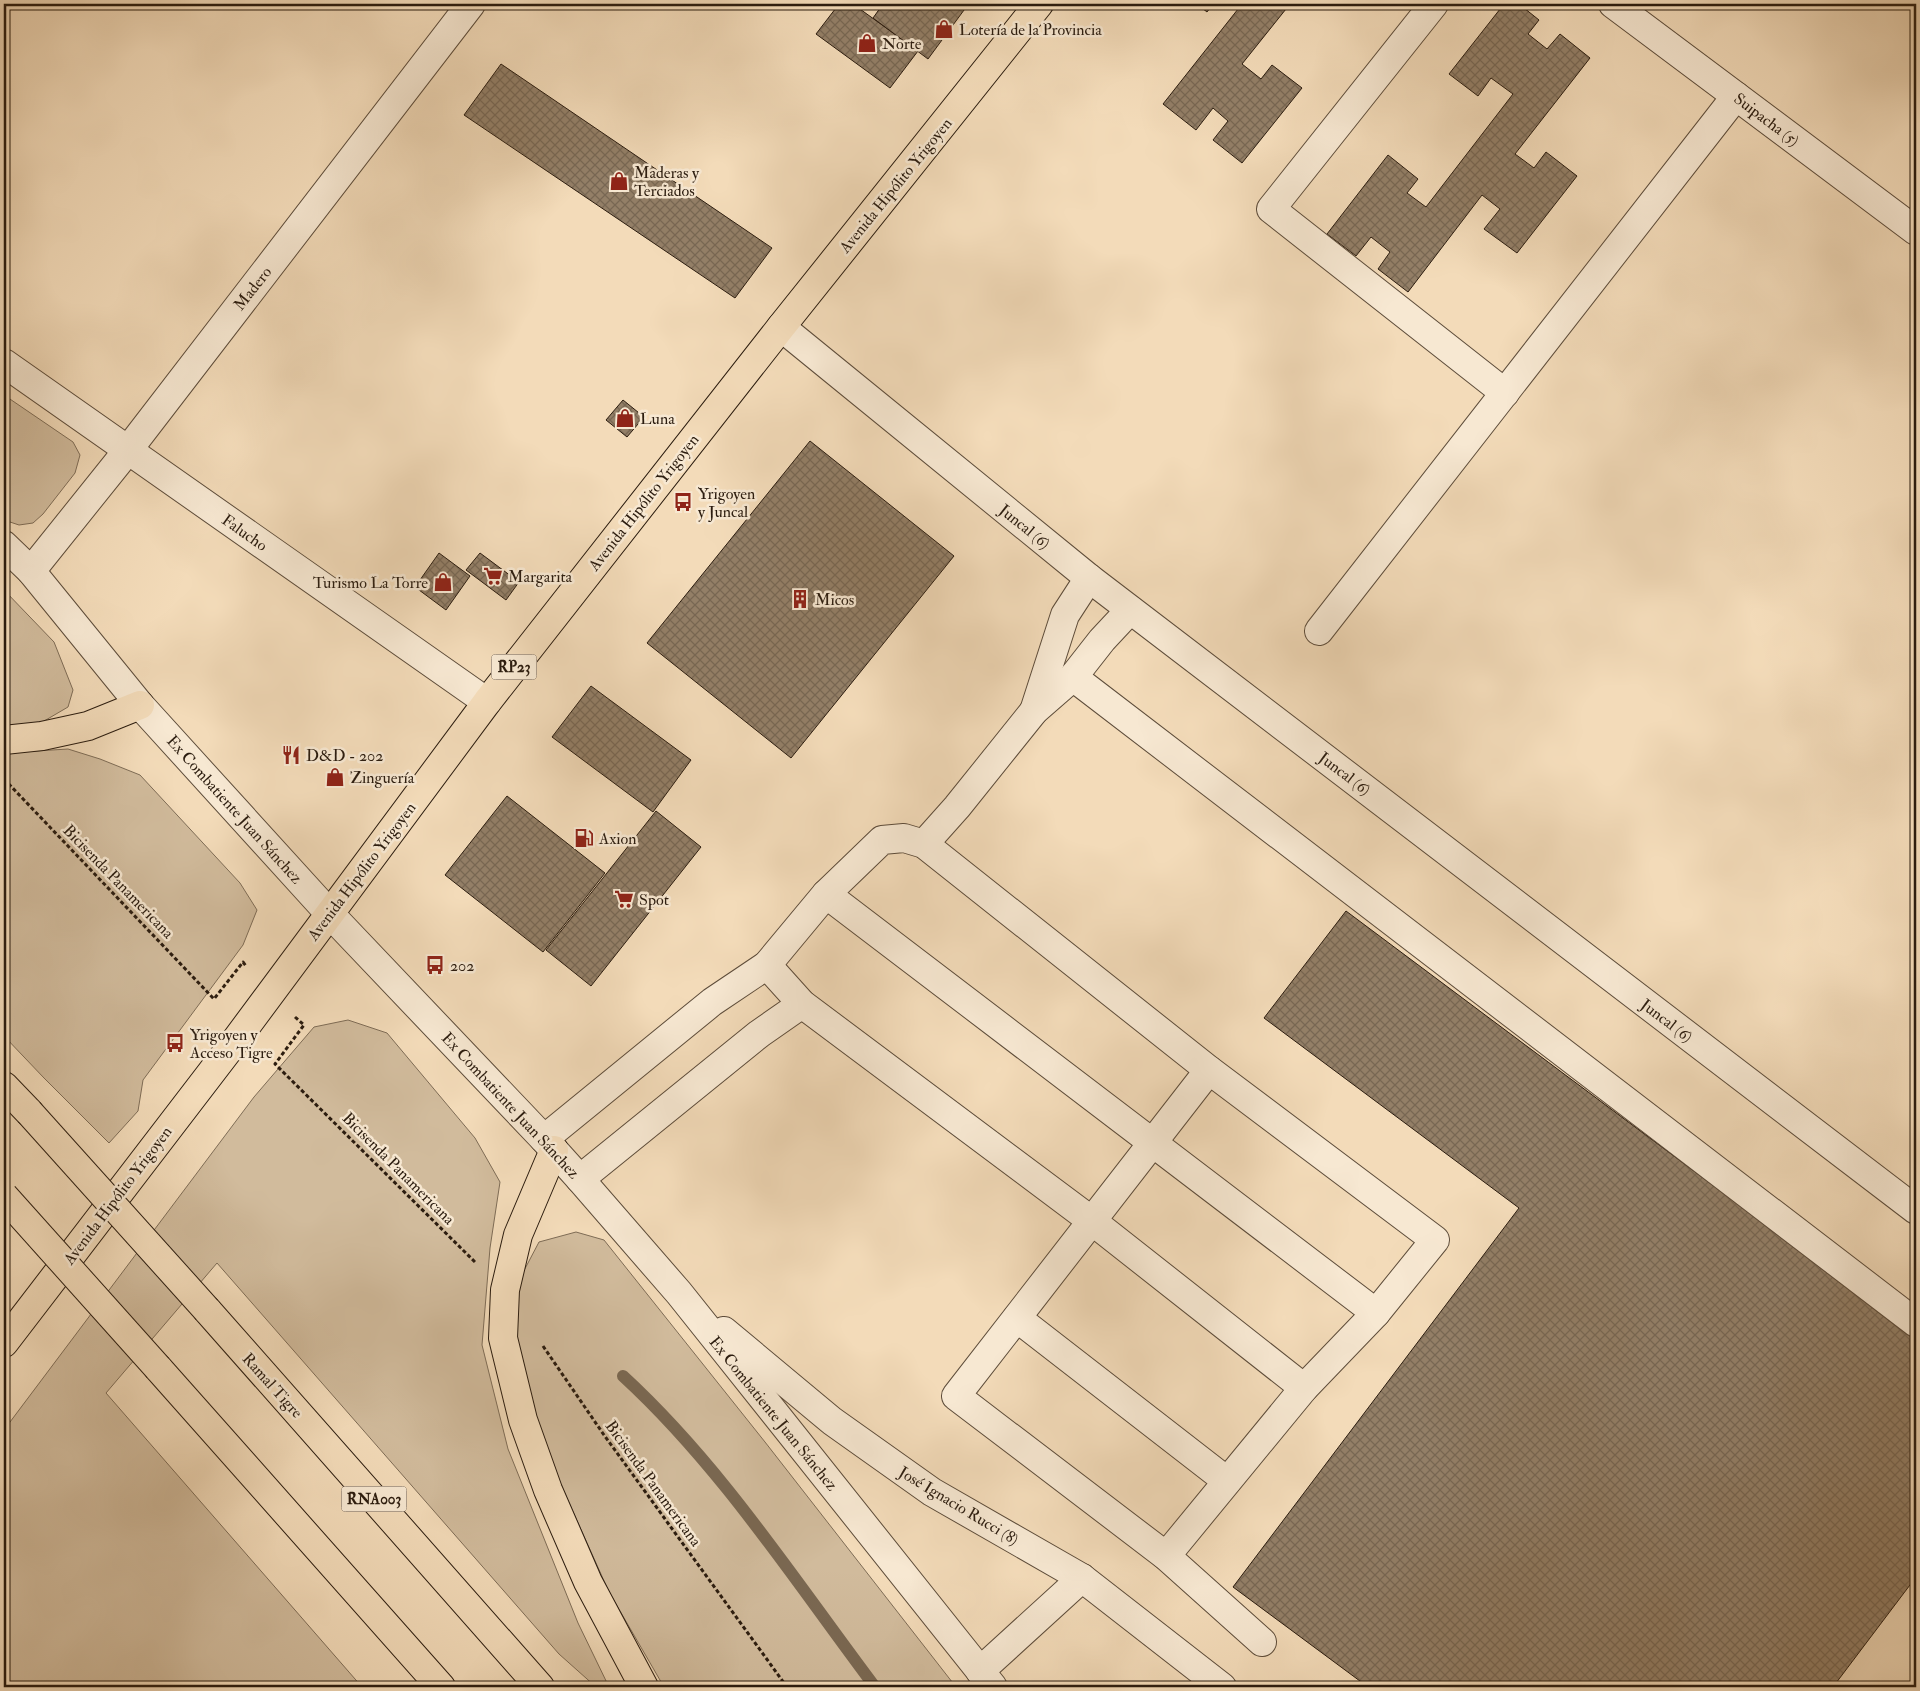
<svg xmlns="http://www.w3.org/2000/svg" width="1920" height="1691" font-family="'IM FELL Double Pica',serif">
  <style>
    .green { fill: #d1bb9c; stroke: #7e6c56 }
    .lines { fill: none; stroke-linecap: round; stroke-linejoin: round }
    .stream { stroke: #7a6852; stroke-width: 12 }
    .building { fill: url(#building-cross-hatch); stroke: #2b1c0f }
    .minor-casing { stroke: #5d4c3a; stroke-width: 30 }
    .major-casing { stroke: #2b1c0f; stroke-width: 30 }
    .highway-casing { stroke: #2b1c0f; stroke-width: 30 }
    .path { stroke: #2b1c0f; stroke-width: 3; stroke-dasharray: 4 2.5; stroke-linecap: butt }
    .minor { stroke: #f7e8d2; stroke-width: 28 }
    .major { stroke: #f3dbb9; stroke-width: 28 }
    .highway { stroke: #f3dbb9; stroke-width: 28 }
    .highway-bridge-casing { stroke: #2b1c0f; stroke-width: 30; stroke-linecap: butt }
    .highway-bridge { stroke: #f3dbb9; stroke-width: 28 }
    .labels { text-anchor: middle; stroke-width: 5; stroke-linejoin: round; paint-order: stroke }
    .shield { fill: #f7e8d2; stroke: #68594a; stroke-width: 1 }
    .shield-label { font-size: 15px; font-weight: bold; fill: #2b1c0f }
    .poi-label { font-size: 16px; fill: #2b1c0f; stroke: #f7e8d2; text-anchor: start }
    .street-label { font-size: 16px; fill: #2b1c0f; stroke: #f7e8d2 }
  </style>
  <defs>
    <pattern id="building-cross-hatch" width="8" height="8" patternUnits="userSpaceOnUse" patternTransform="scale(1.25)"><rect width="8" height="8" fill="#937f67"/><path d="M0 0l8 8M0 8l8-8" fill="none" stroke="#786753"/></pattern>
  </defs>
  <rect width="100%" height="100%" fill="#f3dbb9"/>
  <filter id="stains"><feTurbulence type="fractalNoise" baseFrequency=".004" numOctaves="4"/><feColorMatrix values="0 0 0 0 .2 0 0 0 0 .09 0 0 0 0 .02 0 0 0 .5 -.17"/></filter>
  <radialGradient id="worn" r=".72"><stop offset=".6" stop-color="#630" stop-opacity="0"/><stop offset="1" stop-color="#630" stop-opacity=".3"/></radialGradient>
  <g class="green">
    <polygon points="4,395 73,442 80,455 75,473 43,514 33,523 19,525 4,520"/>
    <polygon points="4,590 54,642 73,690 68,707 39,724 4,726"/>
    <polygon points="68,749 100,759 140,775 240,883 257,910 243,945 143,1080 138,1111 109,1143 44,1078 4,1036 4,753"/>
    <polygon points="348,1020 387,1033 475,1138 500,1182 490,1248 482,1345 508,1449 578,1623 609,1687 596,1687 559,1654 217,1263 106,1393 362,1687 12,1687 4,1678 4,1430 254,1097 314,1027"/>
    <polygon points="576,1232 604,1240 765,1442 956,1687 664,1687 609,1592 535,1427 514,1334 518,1282 539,1242"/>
  </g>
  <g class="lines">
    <path class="stream" d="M623,1376C721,1466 795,1581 875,1687"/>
  </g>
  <g class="building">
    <polygon points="839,4 853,4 918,51 890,88 816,34"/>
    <polygon points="883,4 964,4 967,6 928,59 873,18"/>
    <polygon points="1197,4 1213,4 1207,12"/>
    <polygon points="1242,4 1290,4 1242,64 1261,79 1272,65 1302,88 1242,163 1213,140 1228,121 1213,108 1196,130 1163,104"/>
    <polygon points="1504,4 1519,4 1539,20 1528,34 1547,49 1560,34 1590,58 1515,154 1534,168 1546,152 1577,176 1517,253 1484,229 1500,209 1482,195 1408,292 1378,269 1390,252 1371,237 1356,256 1327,234 1388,155 1418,179 1407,193 1426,207 1513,94 1491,78 1478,96 1449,74"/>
    <polygon points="501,64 772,248 735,298 464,115"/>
    <polygon points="623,400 644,417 627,437 606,420"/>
    <polygon points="810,441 954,556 791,758 647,643"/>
    <polygon points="439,553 470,576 446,610 415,587"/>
    <polygon points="480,553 519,582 506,600 466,570"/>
    <polygon points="591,686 691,760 653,812 552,737"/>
    <polygon points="507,796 605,873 543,952 445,875"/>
    <polygon points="656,811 701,847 591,986 546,950"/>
    <polygon points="1346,911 1916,1337 1916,1577 1833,1687 1368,1687 1233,1587 1519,1208 1264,1018"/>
  </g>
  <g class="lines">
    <g class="minor-casing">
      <g id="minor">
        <polyline points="1434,4 1271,209 1505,393"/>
        <polyline points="1613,4 1916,231"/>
        <polyline points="781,327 1089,578 1916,1210"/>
        <polyline points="4,363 487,702"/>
        <polyline points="4,545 31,571 140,705 329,913 544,1139 580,1179 679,1293 993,1687"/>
        <polyline points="31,571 128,450 471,4"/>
        <polyline points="1319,631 1736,96"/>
        <polyline points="1073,677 1916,1323"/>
        <polyline points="1034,711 1065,615 1089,578"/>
        <polyline points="924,844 957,807 1034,711 1073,677 1102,640 1130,610"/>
        <polyline points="826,894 1376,1313"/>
        <polyline points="767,965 802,1004 1092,1221 1304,1388"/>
        <polyline points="1209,1070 956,1396 1166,1556 1262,1642"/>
        <polyline points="544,1139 712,1002 767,965 826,894 882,840 904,838 924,844 1209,1070 1435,1240 1376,1313 1304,1388 1166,1556"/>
        <polyline points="580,1179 759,1034 802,1004"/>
        <polyline points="1017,1318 1227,1481"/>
        <polyline points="724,1331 832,1421 932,1492 1082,1578 1222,1687"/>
        <polyline points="980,1671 1082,1578"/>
      </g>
    </g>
    <g class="major-casing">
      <polyline id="major" points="4,1343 227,1052 487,702 781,327 1039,4"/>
    </g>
    <g class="highway-casing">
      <g id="highway">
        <polyline points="4,740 42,736 88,726 140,705"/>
        <polyline points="4,1086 29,1112"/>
        <polyline points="554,1150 518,1235 505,1290 503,1338 523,1420 548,1490 588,1582 644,1687"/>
        <polyline points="207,1310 540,1687"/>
        <polyline points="158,1368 441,1687"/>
      </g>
    </g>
    <g class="path">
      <polyline points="4,779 214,999 243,962 246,966"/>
      <polyline points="295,1017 304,1025 275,1064 475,1262"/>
      <polyline points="543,1346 604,1435 787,1687"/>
    </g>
    <use href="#minor" class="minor"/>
    <use href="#major" class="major"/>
    <use href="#highway" class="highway"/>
    <g class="highway-bridge-casing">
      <g id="highway-bridge">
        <polyline points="29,1112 207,1310"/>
        <polyline points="4,1196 158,1368"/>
      </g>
    </g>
    <use href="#highway-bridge" class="highway-bridge"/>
  </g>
  <defs>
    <g id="shop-bare" transform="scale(1.5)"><path d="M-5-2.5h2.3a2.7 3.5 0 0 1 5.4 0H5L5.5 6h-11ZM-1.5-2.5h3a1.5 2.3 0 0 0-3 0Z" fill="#8f2418" stroke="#f7e8d2" stroke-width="2.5" paint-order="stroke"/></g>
    <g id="bus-bare" transform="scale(1.5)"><path d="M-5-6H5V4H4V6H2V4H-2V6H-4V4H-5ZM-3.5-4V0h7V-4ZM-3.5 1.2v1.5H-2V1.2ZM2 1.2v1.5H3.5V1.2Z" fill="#8f2418" stroke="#f7e8d2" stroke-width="2.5" paint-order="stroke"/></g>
    <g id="supermarket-bare" transform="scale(1.5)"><path d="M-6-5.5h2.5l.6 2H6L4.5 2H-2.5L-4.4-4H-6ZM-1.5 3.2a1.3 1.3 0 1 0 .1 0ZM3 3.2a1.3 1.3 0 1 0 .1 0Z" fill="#8f2418" stroke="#f7e8d2" stroke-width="2.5" paint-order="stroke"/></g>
    <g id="building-bare" transform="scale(1.5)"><path d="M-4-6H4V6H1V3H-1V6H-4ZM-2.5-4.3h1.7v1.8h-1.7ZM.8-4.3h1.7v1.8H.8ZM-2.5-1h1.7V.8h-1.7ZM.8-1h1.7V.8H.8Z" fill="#8f2418" stroke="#f7e8d2" stroke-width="2.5" paint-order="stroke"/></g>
    <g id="restaurant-bare" transform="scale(1.5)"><path d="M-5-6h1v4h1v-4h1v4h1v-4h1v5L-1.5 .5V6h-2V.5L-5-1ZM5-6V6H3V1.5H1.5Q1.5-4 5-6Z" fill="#8f2418" stroke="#f7e8d2" stroke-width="2.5" paint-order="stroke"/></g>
    <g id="fuel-bare" transform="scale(1.5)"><path d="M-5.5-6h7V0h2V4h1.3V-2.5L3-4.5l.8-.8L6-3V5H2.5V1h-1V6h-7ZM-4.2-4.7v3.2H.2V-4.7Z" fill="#8f2418" stroke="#f7e8d2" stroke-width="2.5" paint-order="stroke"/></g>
  </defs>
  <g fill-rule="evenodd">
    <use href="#shop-bare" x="944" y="29"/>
    <use href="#shop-bare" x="867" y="43"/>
    <use href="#shop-bare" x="619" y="181"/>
    <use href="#shop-bare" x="625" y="418"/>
    <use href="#bus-bare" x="683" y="502"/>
    <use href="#supermarket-bare" x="493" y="576"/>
    <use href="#shop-bare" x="443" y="582"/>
    <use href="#building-bare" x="800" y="599"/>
    <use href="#restaurant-bare" x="291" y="755"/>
    <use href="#shop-bare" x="335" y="777"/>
    <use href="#fuel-bare" x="584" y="838"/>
    <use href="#supermarket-bare" x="624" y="899"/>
    <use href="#bus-bare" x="435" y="965"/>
    <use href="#bus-bare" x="175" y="1043"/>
  </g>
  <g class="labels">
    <g class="shield">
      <rect x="491.5" y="654.5" width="45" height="25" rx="4"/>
      <rect x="341.5" y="1486.5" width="65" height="25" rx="4"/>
    </g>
    <g class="shield-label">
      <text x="514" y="672">RP23</text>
      <text x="374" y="1504">RNA003</text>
    </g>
    <g class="poi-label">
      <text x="959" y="35">Lotería de la Provincia</text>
      <text x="882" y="49">Norte</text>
      <text x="634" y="178">Maderas y<tspan x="634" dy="18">Terciados</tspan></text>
      <text x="640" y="424">Luna</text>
      <text x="698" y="499">Yrigoyen<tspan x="698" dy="18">y Juncal</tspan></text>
      <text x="508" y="582">Margarita</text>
      <text x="428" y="588" text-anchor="end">Turismo La Torre</text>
      <text x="815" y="605">Micos</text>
      <text x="306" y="761">D&amp;D - 202</text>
      <text x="350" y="783">Zinguería</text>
      <text x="599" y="844">Axion</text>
      <text x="639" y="905">Spot</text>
      <text x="450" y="971">202</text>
      <text x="190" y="1040">Yrigoyen y<tspan x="190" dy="18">Acceso Tigre</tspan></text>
    </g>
    <g class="street-label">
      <text transform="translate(1767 119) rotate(37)" y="6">Suipacha (5)</text>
      <text transform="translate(895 185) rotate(-51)" y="6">Avenida Hipólito Yrigoyen</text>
      <text transform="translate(252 288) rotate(-52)" y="6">Madero</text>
      <text transform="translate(643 502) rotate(-52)" y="6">Avenida Hipólito Yrigoyen</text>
      <text transform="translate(1025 526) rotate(39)" y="6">Juncal (6)</text>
      <text transform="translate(245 532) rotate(35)" y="6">Falucho</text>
      <text transform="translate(1345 773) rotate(37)" y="6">Juncal (6)</text>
      <text transform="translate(235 809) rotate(48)" y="6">Ex Combatiente Juan Sánchez</text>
      <text transform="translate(361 871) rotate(-53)" y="6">Avenida Hipólito Yrigoyen</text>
      <text transform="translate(119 881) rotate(46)" y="6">Bicisenda Panamericana</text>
      <text transform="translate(1667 1020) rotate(37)" y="6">Juncal (6)</text>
      <text transform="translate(511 1105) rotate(47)" y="6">Ex Combatiente Juan Sánchez</text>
      <text transform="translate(399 1168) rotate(45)" y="6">Bicisenda Panamericana</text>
      <text transform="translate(117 1195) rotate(-53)" y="6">Avenida Hipólito Yrigoyen</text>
      <text transform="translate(273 1385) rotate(48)" y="6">Ramal Tigre</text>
      <text transform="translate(774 1413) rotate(51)" y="6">Ex Combatiente Juan Sánchez</text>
      <text transform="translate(654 1483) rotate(54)" y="6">Bicisenda Panamericana</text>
      <text transform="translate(959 1505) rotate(31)" y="6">José Ignacio Rucci (8)</text>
    </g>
  </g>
  <rect width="1920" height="1691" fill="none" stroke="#f3dbb9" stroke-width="20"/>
  <rect x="5" y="5" width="1910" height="1681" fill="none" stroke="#2b1c0f" stroke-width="2.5"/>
  <rect x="10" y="10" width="1900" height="1671" fill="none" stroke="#2b1c0f"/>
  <rect width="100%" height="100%" filter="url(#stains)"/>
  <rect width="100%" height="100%" fill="url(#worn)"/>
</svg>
